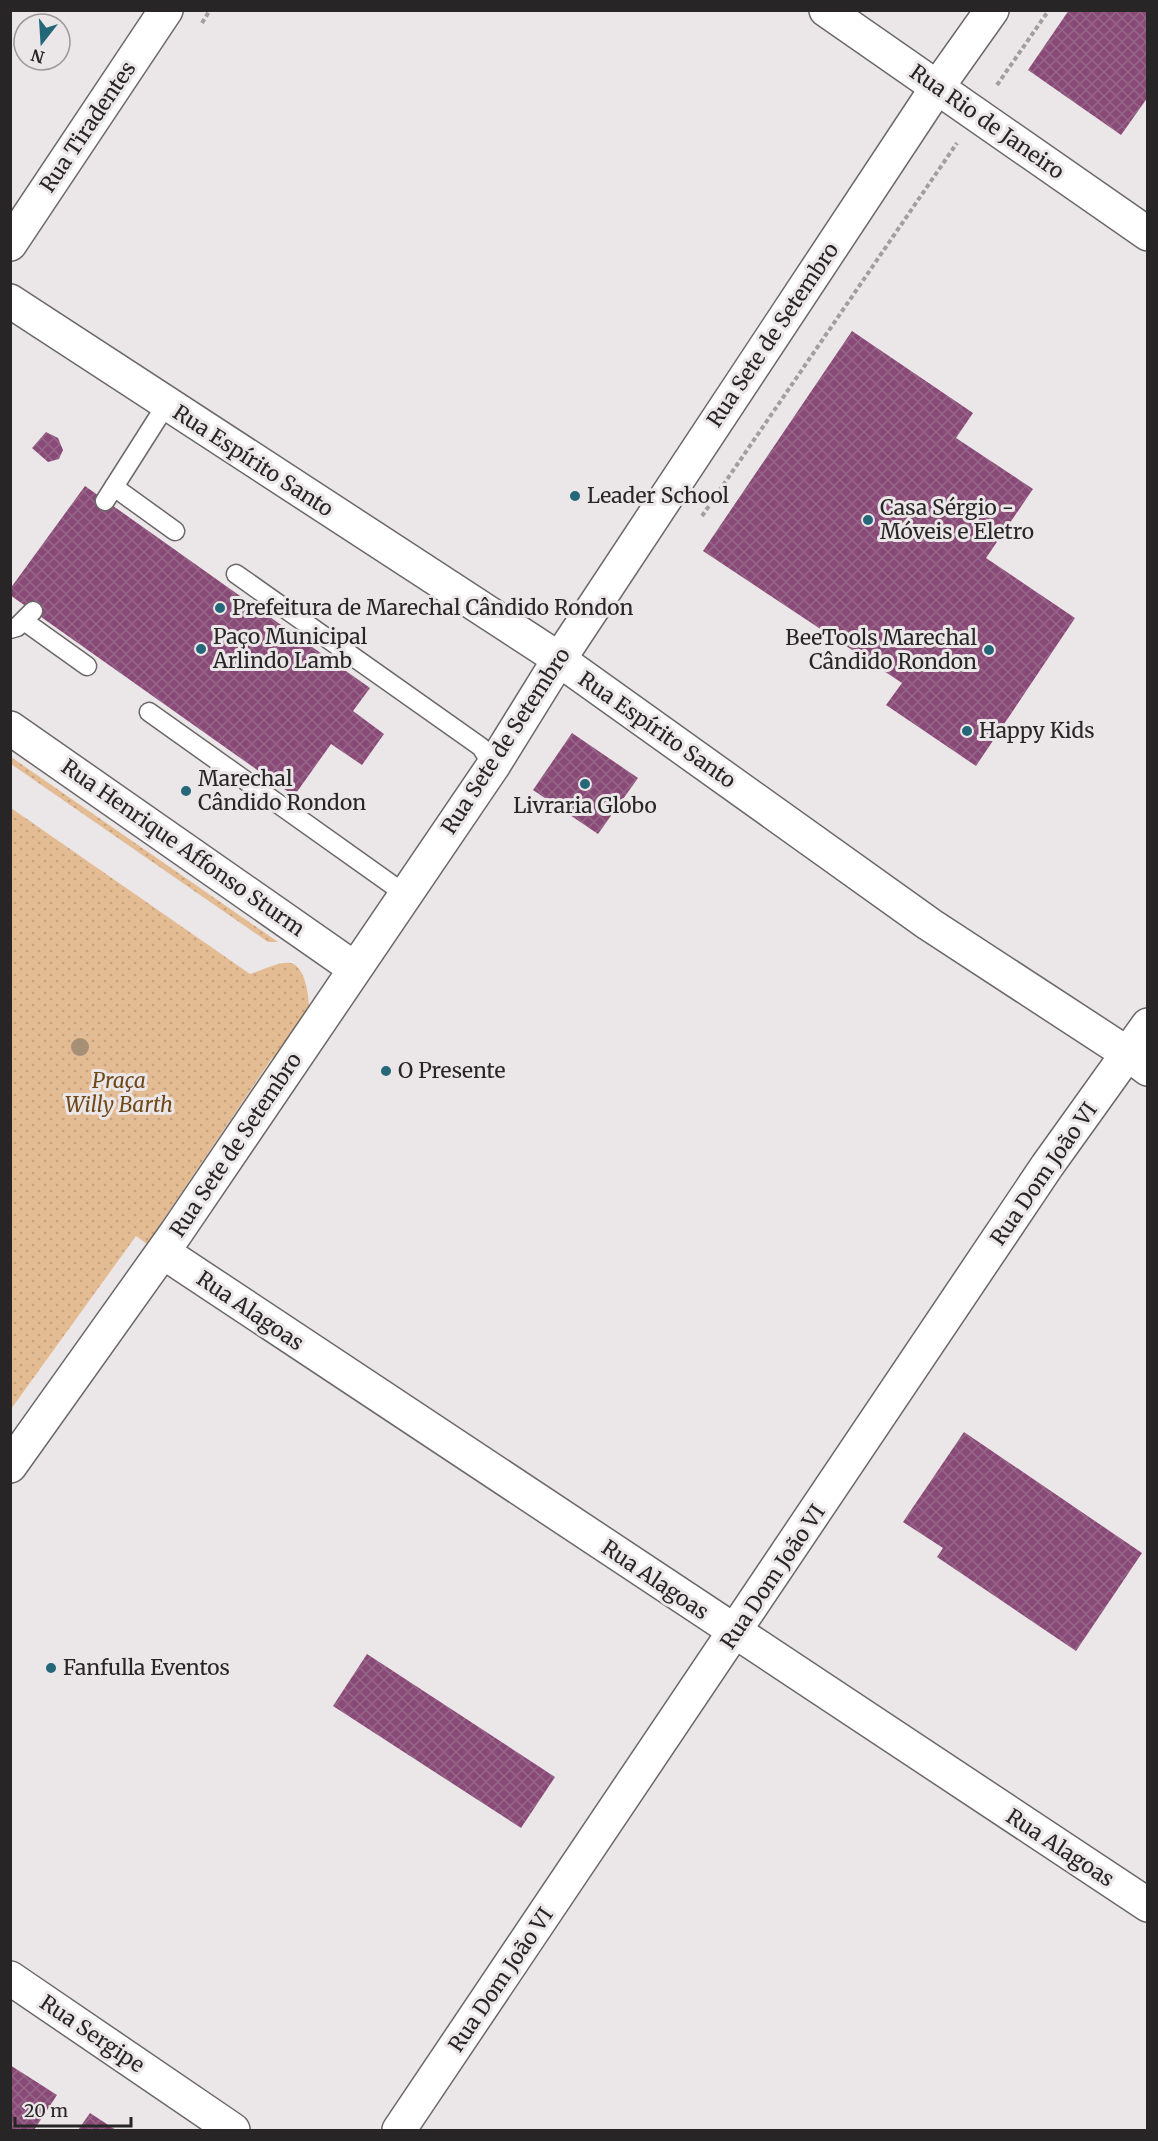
<svg xmlns="http://www.w3.org/2000/svg" width="1158" height="2141" font-family="Merriweather,serif">
  <style>
    .park { fill: url(#park-dots) }
    .building { fill: url(#building-cross-hatch) }
    .lines { fill: none; stroke-linecap: round; stroke-linejoin: round }
    .service-casing { stroke: #6c6868; stroke-width: 21 }
    .minor-casing { stroke: #6c6868; stroke-width: 36 }
    .path { stroke: #a29e9f; stroke-width: 4; stroke-dasharray: 4.5 3; stroke-linecap: butt }
    .service { stroke: #fff; stroke-width: 18 }
    .minor { stroke: #fff; stroke-width: 33 }
    .tree { fill: #a78f76 }
    .poi-dot { fill: #246779; stroke: #ebe6e7; stroke-width: 2 }
    .labels { text-anchor: middle; stroke-width: 6; stroke-linejoin: round; paint-order: stroke }
    .street-label { font-size: 21px; fill: #272525; stroke: #ebe6e7 }
    .poi-label { font-size: 21px; fill: #272525; stroke: #ebe6e7; text-anchor: start }
    .park-label { font-size: 21px; font-style: italic; fill: #6f4819; stroke: #ebe6e7 }
  </style>
  <defs>
    <pattern id="park-dots" width="8" height="8" patternUnits="userSpaceOnUse" patternTransform="scale(1.5)"><rect width="8" height="8" fill="#e4bc93"/><path d="M2 2h.1M6 6h.1" fill="none" stroke="#c4a17f" stroke-width="1.8" stroke-linecap="round"/></pattern>
    <pattern id="building-cross-hatch" width="8" height="8" patternUnits="userSpaceOnUse" patternTransform="scale(1.5)"><rect width="8" height="8" fill="#894a77"/><path d="M0 0l8 8M0 8l8-8" fill="none" stroke="#966789"/></pattern>
  </defs>
  <rect width="100%" height="100%" fill="#ebe6e7"/>
  <g class="park">
    <polygon points="10,757 11,757 278,942 268,942 11,764"/>
    <path d="M11,808L250,974C261,971 279,961 290,963C307,965 312,1008 307,1020C303,1033 293,1045 286,1057L272,1058L147,1244L136,1236L11,1409Z"/>
  </g>
  <g class="building">
    <polygon points="1069,10 1148,10 1148,97 1121,135 1028,70"/>
    <polygon points="852,331 973,413 956,438 1033,489 986,558 1075,618 976,766 886,705 902,683 703,551"/>
    <polygon points="46,432 58,438 63,450 59,459 48,462 32,448"/>
    <polygon points="85,486 370,688 353,711 384,734 362,765 331,744 294,796 10,595 10,589"/>
    <polygon points="572,733 638,778 598,834 533,790"/>
    <polygon points="964,1432 1142,1553 1076,1651 937,1557 943,1548 903,1522"/>
    <polygon points="367,1654 555,1777 521,1828 333,1706"/>
    <polygon points="10,2065 57,2095 34,2130 10,2130"/>
    <polygon points="90,2113 116,2130 78,2130"/>
  </g>
  <g class="lines">
    <g class="service-casing">
      <g id="service">
        <polyline points="114,487 175,531"/>
        <polyline points="105,501 166,405"/>
        <polyline points="236,574 481,747 493,766"/>
        <polyline points="24,621 87,666"/>
        <polyline points="10,629 17,627 33,611"/>
        <polyline points="149,712 405,894"/>
      </g>
    </g>
    <g class="minor-casing">
      <g id="minor">
        <polyline points="826,10 1148,234"/>
        <polyline points="10,244 166,10"/>
        <polyline points="10,301 547,651 929,924 1128,1054 1148,1069"/>
        <polyline points="10,728 354,968"/>
        <polyline points="163,1252 1148,1905"/>
        <polyline points="10,1466 176,1233 493,766 558,661 936,89 992,10"/>
        <polyline points="10,1978 233,2130"/>
        <polyline points="399,2130 1047,1166 1148,1025"/>
      </g>
    </g>
    <g class="path">
      <polyline points="202,23 210,10"/>
      <polyline points="997,85 1049,10"/>
      <polyline points="702,516 957,143"/>
    </g>
    <use href="#service" class="service"/>
    <use href="#minor" class="minor"/>
  </g>
  <circle class="tree" cx="80" cy="1047" r="9"/>
  <g class="poi-dot">
    <circle cx="575" cy="496" r="6"/>
    <circle cx="868" cy="520" r="6"/>
    <circle cx="220" cy="608" r="6"/>
    <circle cx="201" cy="649" r="6"/>
    <circle cx="989" cy="650" r="6"/>
    <circle cx="967" cy="731" r="6"/>
    <circle cx="585" cy="784" r="6"/>
    <circle cx="186" cy="791" r="6"/>
    <circle cx="386" cy="1071" r="6"/>
    <circle cx="51" cy="1668" r="6"/>
  </g>
  <g class="labels">
    <g class="street-label">
      <text transform="translate(987 122) rotate(35)" y="7">Rua Rio de Janeiro</text>
      <text transform="translate(88 127) rotate(-56)" y="7">Rua Tiradentes</text>
      <text transform="translate(773 335) rotate(-56)" y="7">Rua Sete de Setembro</text>
      <text transform="translate(253 461) rotate(33)" y="7">Rua Espírito Santo</text>
      <text transform="translate(657 730) rotate(35)" y="7">Rua Espírito Santo</text>
      <text transform="translate(506 741) rotate(-57)" y="7">Rua Sete de Setembro</text>
      <text transform="translate(183 848) rotate(35)" y="7">Rua Henrique Affonso Sturm</text>
      <text transform="translate(236 1145) rotate(-56)" y="7">Rua Sete de Setembro</text>
      <text transform="translate(1044 1174) rotate(-55)" y="7">Rua Dom João VI</text>
      <text transform="translate(250 1311) rotate(34)" y="7">Rua Alagoas</text>
      <text transform="translate(773 1577) rotate(-56)" y="7">Rua Dom João VI</text>
      <text transform="translate(655 1580) rotate(34)" y="7">Rua Alagoas</text>
      <text transform="translate(1060 1848) rotate(33)" y="7">Rua Alagoas</text>
      <text transform="translate(501 1980) rotate(-56)" y="7">Rua Dom João VI</text>
      <text transform="translate(92 2034) rotate(34)" y="7">Rua Sergipe</text>
    </g>
    <g class="poi-label">
      <text x="587" y="503">Leader School</text>
      <text x="880" y="515">Casa Sérgio -<tspan x="880" dy="24">Móveis e Eletro</tspan></text>
      <text x="232" y="615">Prefeitura de Marechal Cândido Rondon</text>
      <text x="213" y="644">Paço Municipal<tspan x="213" dy="24">Arlindo Lamb</tspan></text>
      <text x="977" y="645" text-anchor="end">BeeTools Marechal<tspan x="977" dy="24">Cândido Rondon</tspan></text>
      <text x="979" y="738">Happy Kids</text>
      <text x="198" y="786">Marechal<tspan x="198" dy="24">Cândido Rondon</tspan></text>
      <text x="585" y="813" text-anchor="middle">Livraria Globo</text>
      <text x="398" y="1078">O Presente</text>
      <text x="63" y="1675">Fanfulla Eventos</text>
    </g>
    <g class="park-label">
      <text x="119" y="1088">Praça<tspan x="119" dy="24">Willy Barth</tspan></text>
    </g>
  </g>
  <rect width="1158" height="2141" fill="none" stroke="#272525" stroke-width="24"/>
  <g transform="translate(42 42) rotate(197)"><circle r="28" fill="#ebe6e7" stroke="#9d9999" stroke-width="1.5"/>
  <path d="M0-4.5L10 22L0 15L-10 22Z" fill="#246779"/>
  <text y="-9" font-size="16" font-weight="bold" text-anchor="middle" fill="#272525">N</text>
  </g>
  <path d="M15 2117v9h116v-9" fill="none" stroke="#272525" stroke-width="3"/>
  <text x="24" y="2117" font-size="18" fill="#272525" stroke="#ebe6e7" stroke-width="4.5" paint-order="stroke">20 m</text>
</svg>
